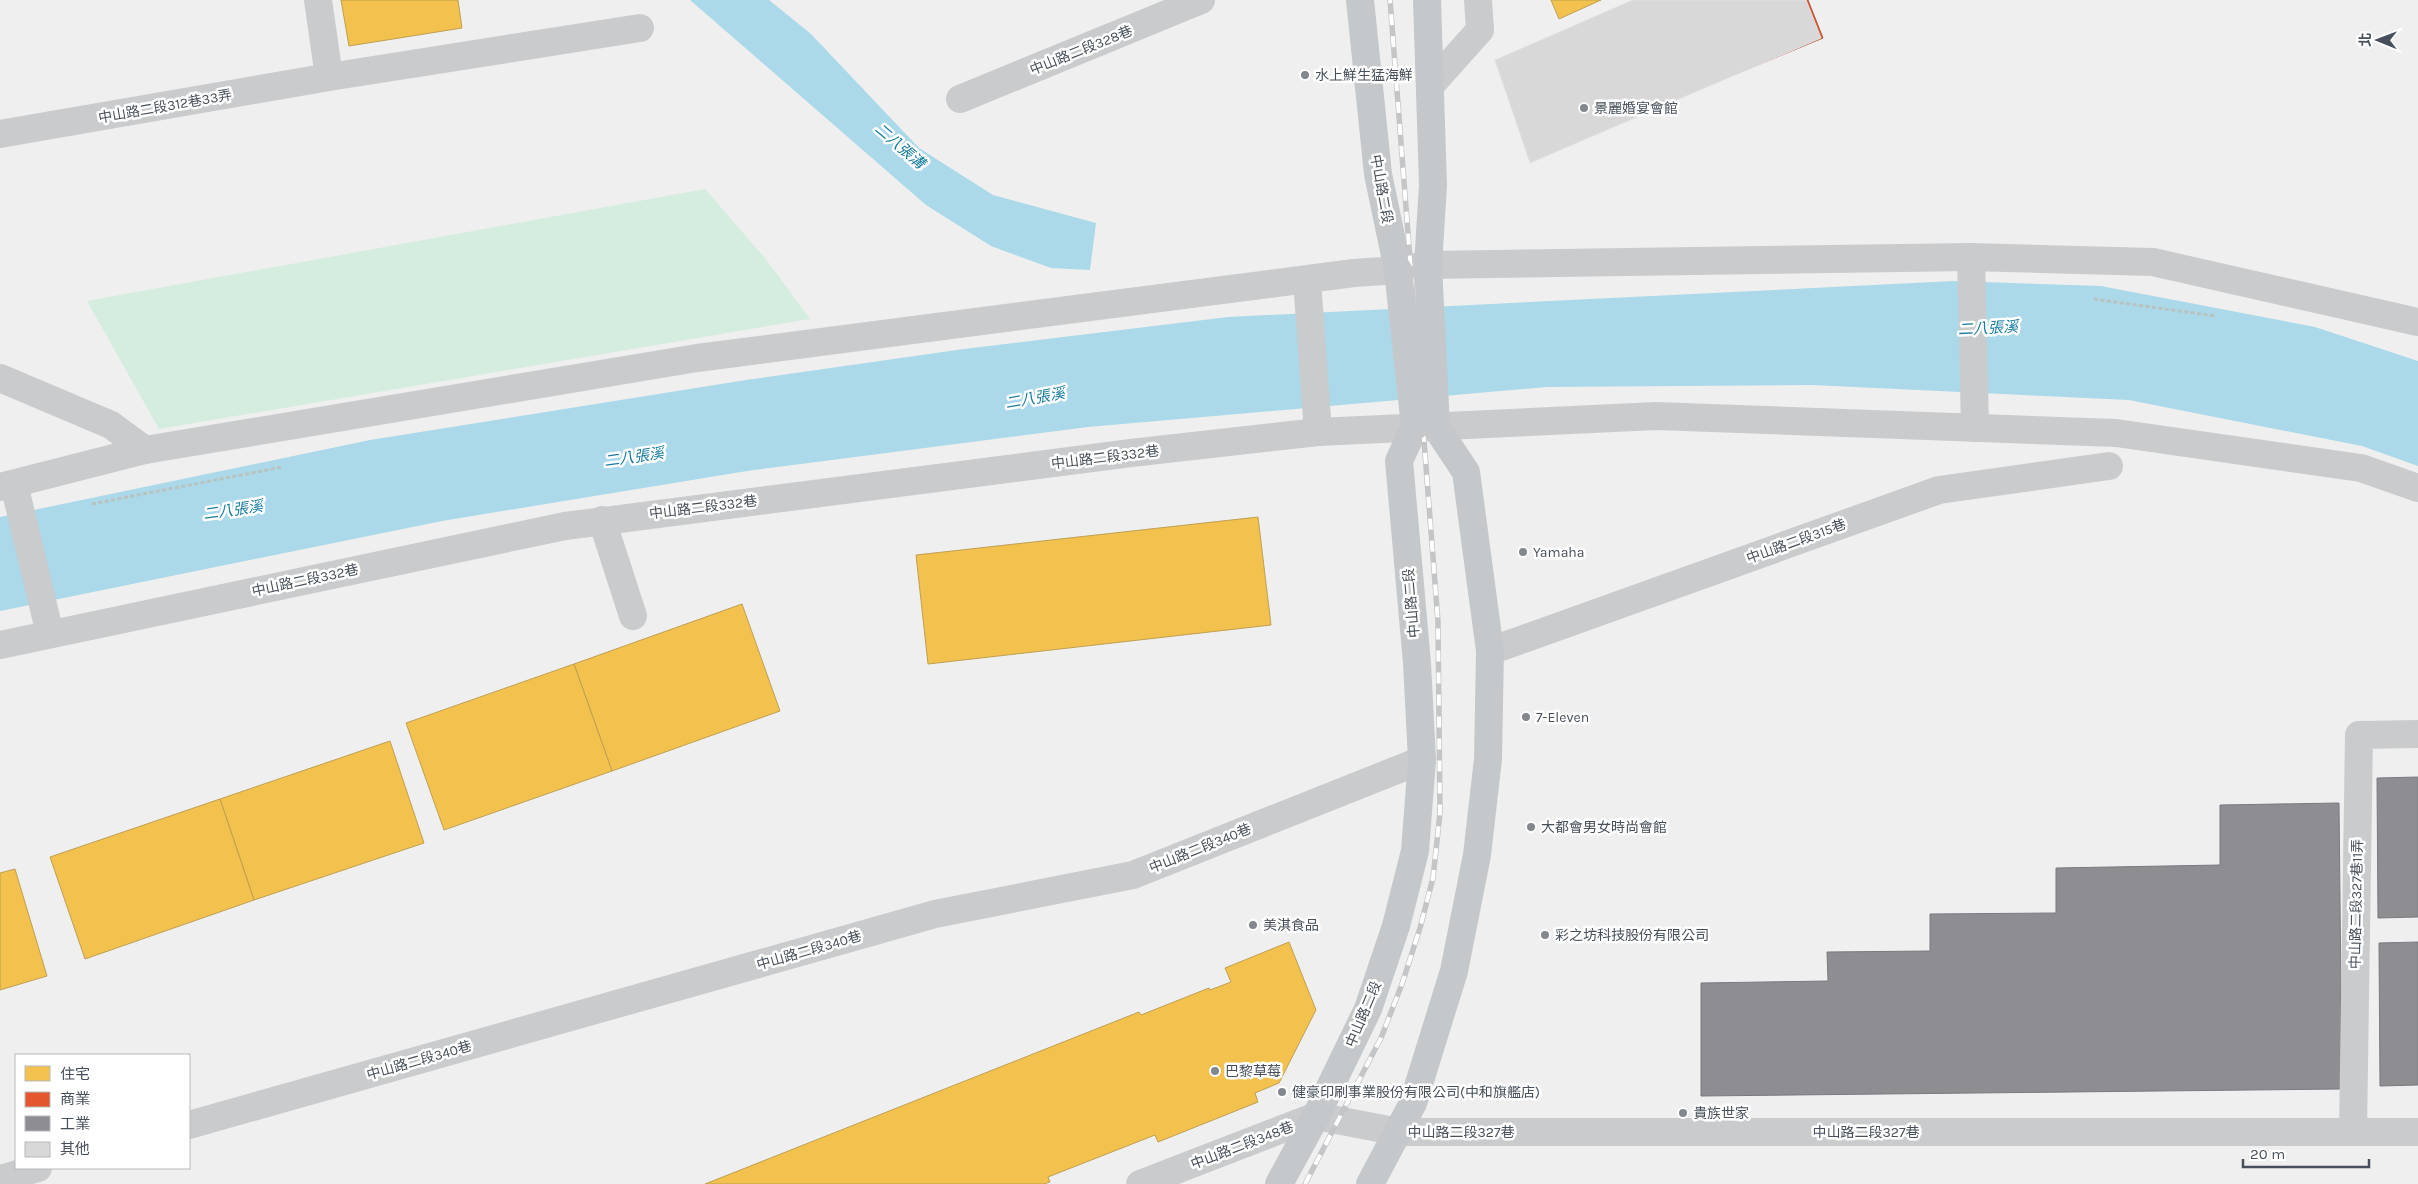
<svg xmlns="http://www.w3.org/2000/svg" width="2418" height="1184" font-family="Karla,'Noto Sans TC',sans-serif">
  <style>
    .green { fill: #d4eddf }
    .water { fill: #abd9e9 }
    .homes { fill: #f2c14e; stroke: #bf9f52 }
    .shops { fill: #e4572e; stroke: #b5553b }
    .industry { fill: #8d8d92; stroke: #787b81 }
    .building { fill: #d8d8d9; stroke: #e0e1e2 }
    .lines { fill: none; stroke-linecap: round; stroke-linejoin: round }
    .path { stroke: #b8c2bf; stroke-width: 3; stroke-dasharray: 4 2.5; stroke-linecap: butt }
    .minor { stroke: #c9cbcd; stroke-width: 28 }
    .major { stroke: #c5c8cb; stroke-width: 28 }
    .rail-casing { stroke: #c4c5c7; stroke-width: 5.5 }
    .rail { stroke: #fff; stroke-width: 4; stroke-dasharray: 11; stroke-linecap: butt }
    .minor-bridge { stroke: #c9cbcd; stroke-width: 28 }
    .major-bridge { stroke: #c5c8cb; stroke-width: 28 }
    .poi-dot { fill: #82888e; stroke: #fff; stroke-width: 2 }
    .labels { text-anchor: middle; stroke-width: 5; stroke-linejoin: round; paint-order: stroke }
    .street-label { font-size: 14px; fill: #47505a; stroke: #fff }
    .poi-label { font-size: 14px; fill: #47505a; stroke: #fff; text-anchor: start }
    .water-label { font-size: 15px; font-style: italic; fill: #157c9f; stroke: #fff }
  </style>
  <rect width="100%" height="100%" fill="#efefef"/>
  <polygon class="green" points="705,189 765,258 810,319 159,429 87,301"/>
  <g class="water">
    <polygon points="690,0 769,0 811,34 919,148 993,195 1096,223 1090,270 1051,268 991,246 926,205"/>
    <polygon points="1954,281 2101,286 2315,327 2418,361 2418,466 2362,446 2129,400 1812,385 1547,387 1088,427 747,471 442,521 0,611 0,517 370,440 746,380 964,349 1228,317"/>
  </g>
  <g class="homes">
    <polygon points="341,0 458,0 462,28 349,46"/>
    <polygon points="1551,0 1601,0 1559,19"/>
    <polygon points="1258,517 1271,625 928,664 916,555"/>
    <polygon points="742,604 780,711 612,771 574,664"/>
    <polygon points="574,664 612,771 444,830 406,723"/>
    <polygon points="390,741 424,843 254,900 220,799"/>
    <polygon points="220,799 254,900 85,959 50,857"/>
    <polygon points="15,869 47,976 0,990 0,873"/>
    <polygon points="1289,942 1316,1010 1279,1083 1255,1093 1258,1102 1158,1142 1155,1135 1048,1177 1050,1182 1044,1184 705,1184 1139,1012 1141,1015 1209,988 1210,990 1231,982 1225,968"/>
  </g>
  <polygon class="shops" points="1635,0 1808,0 1823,38 1532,158 1501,59"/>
  <g class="industry">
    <polygon points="2418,777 2418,917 2378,918 2377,778"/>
    <polygon points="2339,803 2342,1089 1701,1096 1701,983 1828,981 1827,952 1930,951 1930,914 2056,913 2056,868 2220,865 2220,805"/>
    <polygon points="2418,942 2418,1085 2380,1086 2379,943"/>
  </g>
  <polygon class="building" points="1633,0 1806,0 1821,38 1530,163 1495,60"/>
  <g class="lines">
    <g class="path">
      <polyline points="2094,299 2215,316"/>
      <polyline points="92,504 282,467"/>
    </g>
    <g class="minor">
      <polyline points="329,77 640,28"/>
      <polyline points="1430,86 1480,30 1478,0"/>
      <polyline points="960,99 1201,0"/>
      <polyline points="0,134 329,77 318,0"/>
      <polyline points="0,378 111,425 145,450"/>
      <polyline points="0,487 145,450 697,358 1354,273 1398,270 1428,265 1971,257 2153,262 2418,322"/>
      <polyline points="602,520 633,616"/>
      <polyline points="0,645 565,526 1131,453 1318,432 1656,416 2116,433 2361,468 2418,488"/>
      <polyline points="1490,651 1939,490 2109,466"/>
      <polyline points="189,1125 935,914 1133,875 1422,760"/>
      <polyline points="2353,1132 2359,735 2418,734"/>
      <polyline points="0,1179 38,1168"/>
      <polyline points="1140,1184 1316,1116 1399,1132 2418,1132"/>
    </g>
    <g class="major">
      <polyline points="1360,0 1378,174 1398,270"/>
      <polyline points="1427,0 1433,185 1428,265"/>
      <polyline points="1279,1184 1316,1116 1368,1009 1396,926 1415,851 1422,760 1417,663 1399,461 1415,426"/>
      <polyline points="1370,1184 1413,1103 1454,971 1477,855 1488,759 1490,651 1466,472 1436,427"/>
    </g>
    <g class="rail-casing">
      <polyline id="rail" points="1305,1184 1381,1038 1402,984 1420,928 1433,878 1440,813 1438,622 1390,0"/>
    </g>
    <use href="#rail" class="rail"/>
    <g class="minor-bridge">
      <polyline points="1971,257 1975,428"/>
      <polyline points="1307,280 1318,432"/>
      <polyline points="14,484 50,634"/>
    </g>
    <g class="major-bridge">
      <polyline points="1428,265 1436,427"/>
      <polyline points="1398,270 1415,426"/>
    </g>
  </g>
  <g class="poi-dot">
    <circle cx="1305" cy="75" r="5"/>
    <circle cx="1584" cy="108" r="5"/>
    <circle cx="1523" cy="552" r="5"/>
    <circle cx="1526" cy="717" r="5"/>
    <circle cx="1531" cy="827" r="5"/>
    <circle cx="1253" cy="925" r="5"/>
    <circle cx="1545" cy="935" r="5"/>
    <circle cx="1215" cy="1071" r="5"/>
    <circle cx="1282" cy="1092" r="5"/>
    <circle cx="1683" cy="1113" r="5"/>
  </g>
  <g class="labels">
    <g class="street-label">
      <text transform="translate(1081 50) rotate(-22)" y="5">中山路二段328巷</text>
      <text transform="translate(165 106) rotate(-10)" y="5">中山路二段312巷33弄</text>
      <text transform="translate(1382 189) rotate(80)" y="5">中山路二段</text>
      <text transform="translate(1105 457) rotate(-7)" y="5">中山路二段332巷</text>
      <text transform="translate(703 507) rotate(-7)" y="5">中山路二段332巷</text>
      <text transform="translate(1796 541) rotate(-20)" y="5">中山路二段315巷</text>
      <text transform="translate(305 580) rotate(-12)" y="5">中山路二段332巷</text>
      <text transform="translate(1411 603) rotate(-95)" y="5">中山路二段</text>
      <text transform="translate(1200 848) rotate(-22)" y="5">中山路二段340巷</text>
      <text transform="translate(2356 904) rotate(-89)" y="5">中山路二段327巷11弄</text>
      <text transform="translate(809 950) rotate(-16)" y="5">中山路二段340巷</text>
      <text transform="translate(1363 1014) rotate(-67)" y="5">中山路二段</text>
      <text transform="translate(419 1060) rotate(-16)" y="5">中山路二段340巷</text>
      <text x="1461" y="1137">中山路二段327巷</text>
      <text x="1866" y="1137">中山路二段327巷</text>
      <text transform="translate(1242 1145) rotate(-21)" y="5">中山路二段348巷</text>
    </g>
    <g class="poi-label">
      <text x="1315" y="80">水上鮮生猛海鮮</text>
      <text x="1594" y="113">景麗婚宴會館</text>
      <text x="1533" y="557">Yamaha</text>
      <text x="1536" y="722">7-Eleven</text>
      <text x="1541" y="832">大都會男女時尚會館</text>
      <text x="1263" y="930">美淇食品</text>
      <text x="1555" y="940">彩之坊科技股份有限公司</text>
      <text x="1225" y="1076">巴黎草莓</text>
      <text x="1292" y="1097">健豪印刷事業股份有限公司(中和旗艦店)</text>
      <text x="1693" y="1118">貴族世家</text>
    </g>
    <g class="water-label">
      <text transform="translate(900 146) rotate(41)" y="5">二八張溝</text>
      <text transform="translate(1988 328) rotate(-3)" y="5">二八張溪</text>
      <text transform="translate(1035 398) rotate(-10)" y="5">二八張溪</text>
      <text transform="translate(634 457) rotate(-8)" y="5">二八張溪</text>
      <text transform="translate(233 510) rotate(-8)" y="5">二八張溪</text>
    </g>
  </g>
  <rect x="15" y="1054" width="175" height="115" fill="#ffffff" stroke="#b5b9bd"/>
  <rect x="25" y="1066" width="25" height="15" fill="#f2c14e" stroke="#b5b9bd"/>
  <text x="60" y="1079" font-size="15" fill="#47505a">住宅</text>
  <rect x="25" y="1092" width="25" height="15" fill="#e4572e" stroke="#b5b9bd"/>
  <text x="60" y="1104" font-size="15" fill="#47505a">商業</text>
  <rect x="25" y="1116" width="25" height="15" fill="#8d8d92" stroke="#b5b9bd"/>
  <text x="60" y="1129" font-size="15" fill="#47505a">工業</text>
  <rect x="25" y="1142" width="25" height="15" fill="#d8d8d9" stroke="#b5b9bd"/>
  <text x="60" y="1154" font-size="15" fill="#47505a">其他</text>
  <g transform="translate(2378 40) rotate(271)" stroke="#ffffff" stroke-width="4" paint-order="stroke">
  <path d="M0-4L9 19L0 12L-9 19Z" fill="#47505a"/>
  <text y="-8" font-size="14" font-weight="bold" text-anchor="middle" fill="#47505a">北</text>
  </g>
  <path d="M2243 1159v8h126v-8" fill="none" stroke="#47505a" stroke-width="2.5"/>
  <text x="2250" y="1159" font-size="15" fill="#47505a" stroke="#ffffff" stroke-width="4" paint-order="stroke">20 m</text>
</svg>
